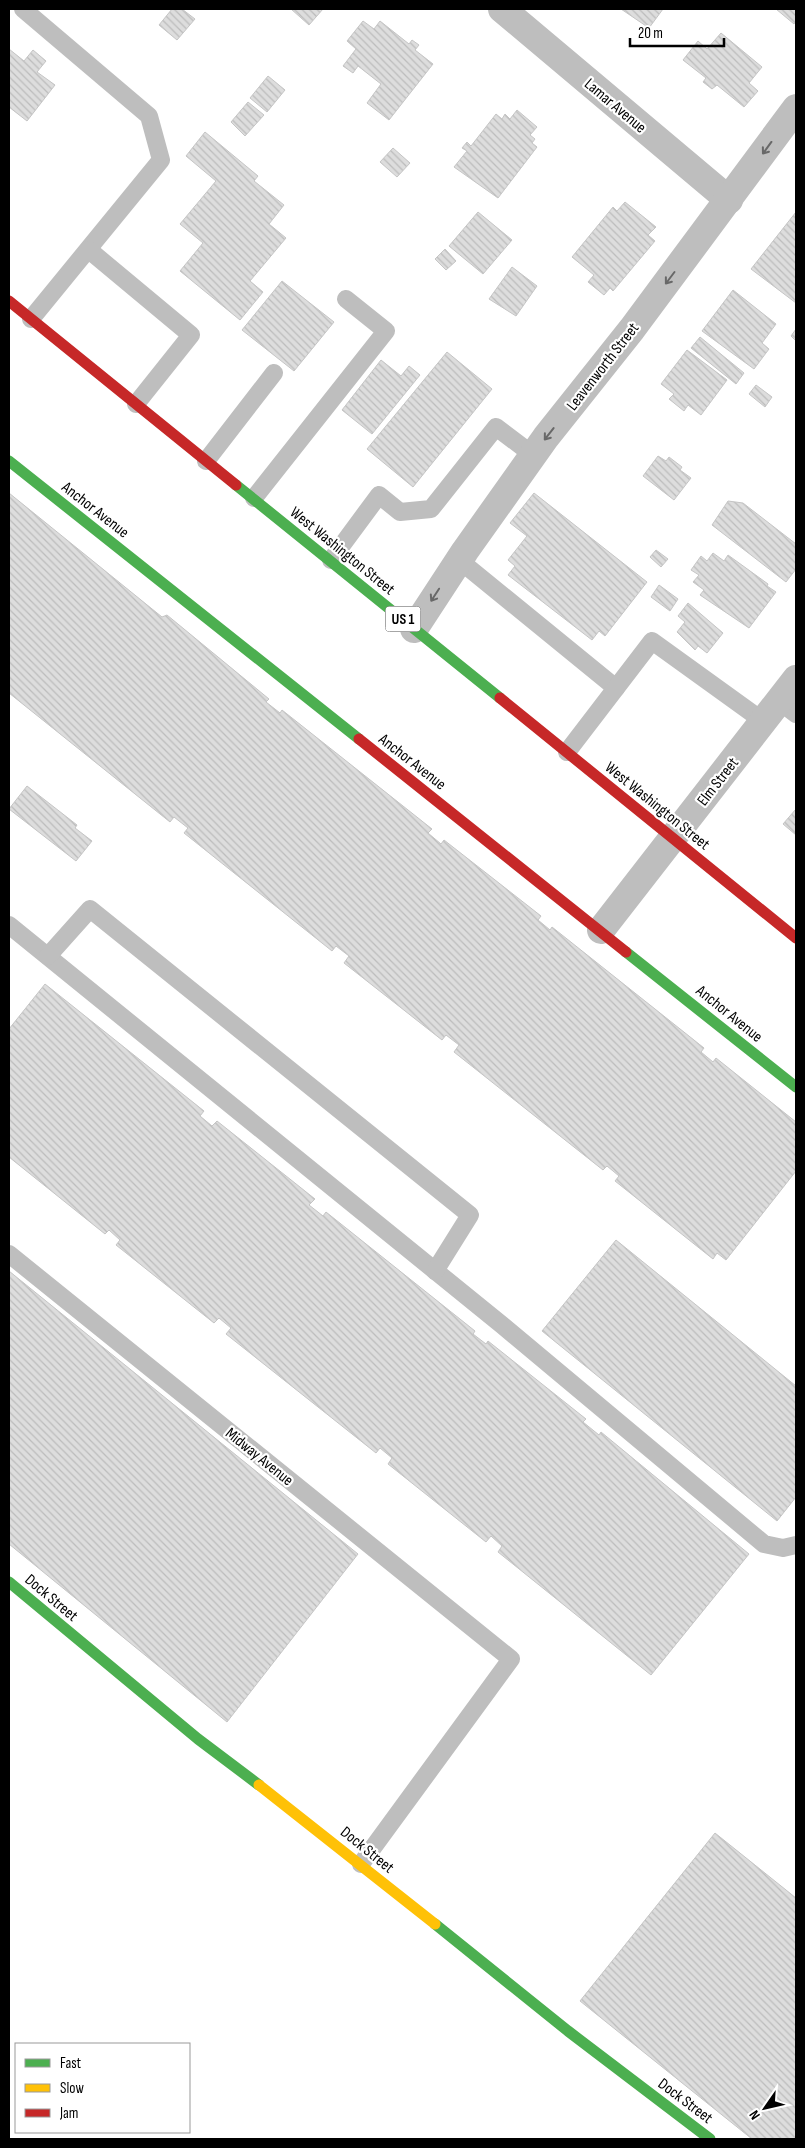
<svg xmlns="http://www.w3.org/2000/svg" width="805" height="2148" font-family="'Sofia Sans Condensed',sans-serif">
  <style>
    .building { fill: url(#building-back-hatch); stroke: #c5c5c5 }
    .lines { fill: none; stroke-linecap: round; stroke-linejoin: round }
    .lane { stroke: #bebebe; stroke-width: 18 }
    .street { stroke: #bebebe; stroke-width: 28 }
    .fast { stroke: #4caf50; stroke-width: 11 }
    .slow { stroke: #ffc107; stroke-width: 11 }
    .jam { stroke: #c62828; stroke-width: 11 }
    .oneway { stroke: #686868 }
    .labels { text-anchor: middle; stroke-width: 4.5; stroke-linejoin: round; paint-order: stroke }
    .shield { fill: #fff; stroke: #4c4c4c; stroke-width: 1 }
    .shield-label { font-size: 15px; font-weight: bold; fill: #000 }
    .street-label { font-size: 16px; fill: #000; stroke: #fff }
  </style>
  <defs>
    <pattern id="building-back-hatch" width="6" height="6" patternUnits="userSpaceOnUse" patternTransform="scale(1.25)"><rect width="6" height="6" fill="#ddd"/><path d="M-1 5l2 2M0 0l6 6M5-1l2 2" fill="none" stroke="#bcbcbc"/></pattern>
  </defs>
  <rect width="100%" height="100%" fill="#fff"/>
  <g class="building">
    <polygon points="172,9 182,9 195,19 177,40 159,25"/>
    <polygon points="291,9 323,9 309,25"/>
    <polygon points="621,9 663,9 649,28"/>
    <polygon points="776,9 796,9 796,21 794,24"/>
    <polygon points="363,21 374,29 380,21 409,44 412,40 419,45 415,50 433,64 389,120 367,103 381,84 358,66 353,73 343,66 356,49 347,41"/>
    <polygon points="721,33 762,67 749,83 758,91 744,107 717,85 712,89 703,82 706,78 683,60 698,41 707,49"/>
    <polygon points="9,49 24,61 33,50 46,61 37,72 55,85 27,121 9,107"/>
    <polygon points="268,76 285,90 267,112 250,98"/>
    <polygon points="248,102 264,115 245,136 231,122"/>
    <polygon points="517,110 537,127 530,135 535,139 532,143 537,147 498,198 454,167 467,151 462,148 467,142 471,146 496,114 502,119 505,114 510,119"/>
    <polygon points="205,132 258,176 254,181 284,205 269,224 286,238 250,281 263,292 240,320 180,271 203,243 180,224 216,181 186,156"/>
    <polygon points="393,148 410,163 397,177 380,162"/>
    <polygon points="625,202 656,227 648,235 655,241 613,291 610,288 604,295 588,282 594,275 572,257 613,207 617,211"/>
    <polygon points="478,212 512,240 483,274 449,246"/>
    <polygon points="796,212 796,303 751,269"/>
    <polygon points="445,249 456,261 446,270 435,259"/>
    <polygon points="512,267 537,286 516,316 489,299"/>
    <polygon points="282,281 334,322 294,371 242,330"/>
    <polygon points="733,290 776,324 762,343 769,349 754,369 702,331"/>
    <polygon points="796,329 796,341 791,336"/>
    <polygon points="700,337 744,373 736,384 691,348"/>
    <polygon points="687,350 727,380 701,415 688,405 684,411 669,399 674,394 661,384"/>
    <polygon points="447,352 492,389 413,487 367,449"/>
    <polygon points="381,360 401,376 409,366 420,375 372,434 342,410"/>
    <polygon points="756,385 772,397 765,407 749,394"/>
    <polygon points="658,456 666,461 669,457 682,467 680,470 691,478 674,500 643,476"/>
    <polygon points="9,493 162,617 167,615 269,699 266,702 280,713 282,710 432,829 428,833 441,844 444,840 541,916 538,920 550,930 552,927 704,1048 701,1052 713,1062 716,1058 796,1122 796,1171 726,1260 717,1253 713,1259 615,1181 619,1176 607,1166 603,1170 454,1052 459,1045 446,1035 442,1040 344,963 349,956 336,946 332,951 184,833 188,828 174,817 170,822 9,693"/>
    <polygon points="534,493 647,582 605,636 599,631 592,640 508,575 515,566 508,560 527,536 510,523"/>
    <polygon points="728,501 743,503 796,544 796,569 786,582 712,525"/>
    <polygon points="656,550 668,559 661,567 650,557"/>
    <polygon points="713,553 724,561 728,555 768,584 767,586 776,592 749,628 700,595 704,590 693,582 699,575 691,570 701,556 707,561"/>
    <polygon points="659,585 678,599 670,611 651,597"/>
    <polygon points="688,603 723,633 707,653 698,646 695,650 677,632 685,622 678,616"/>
    <polygon points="27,786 77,825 75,828 92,841 76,861 9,809"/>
    <polygon points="796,809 796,835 783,824"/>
    <polygon points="45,984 204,1111 200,1116 212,1126 217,1121 315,1199 309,1205 323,1216 326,1212 475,1331 473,1334 486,1344 488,1341 586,1419 583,1422 599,1435 601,1432 749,1554 651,1675 498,1552 502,1546 491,1536 486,1542 388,1464 392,1458 380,1448 376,1453 226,1334 231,1328 219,1318 214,1323 116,1245 120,1240 109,1230 105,1234 9,1157 9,1029"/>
    <polygon points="616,1240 796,1386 796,1497 777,1521 542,1331"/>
    <polygon points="9,1271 358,1554 227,1722 9,1544"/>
    <polygon points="715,1833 796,1898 796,2139 752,2139 580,2001"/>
  </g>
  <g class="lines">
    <g class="lane">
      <polyline points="23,9 149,116 161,160 31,319"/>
      <polyline points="89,250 191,335 136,404"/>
      <polyline points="206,461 274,373"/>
      <polyline points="254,498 386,331 346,299"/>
      <polyline points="331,560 379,495 400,512 431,509 496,427 533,455"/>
      <polyline points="459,560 616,688"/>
      <polyline points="779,701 796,714"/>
      <polyline points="567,752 652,641 763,721"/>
      <polyline points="9,925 502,1325 764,1544 783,1548 796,1545"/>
      <polyline points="48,956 90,909 470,1215 435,1271"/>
      <polyline points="9,1254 511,1659 361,1864"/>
    </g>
    <g class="street">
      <polyline points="502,9 729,200"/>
      <polyline points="414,629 465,551 546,437 632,329 796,108"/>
      <polyline points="601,930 796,679"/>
    </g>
    <g class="fast">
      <polyline points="9,461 359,739"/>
      <polyline points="236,485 500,698"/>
      <polyline points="626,952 796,1087"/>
      <polyline points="9,1582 198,1739 259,1785"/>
      <polyline points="435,1924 568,2031 710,2139"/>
    </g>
    <polyline class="slow" points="259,1785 435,1924"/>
    <g class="jam">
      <polyline points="9,301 236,485"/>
      <polyline points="500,698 796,938"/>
      <polyline points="359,739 626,952"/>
    </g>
  </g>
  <defs><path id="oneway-shaft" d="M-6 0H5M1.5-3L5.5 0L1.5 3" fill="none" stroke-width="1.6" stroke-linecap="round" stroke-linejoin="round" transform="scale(1.25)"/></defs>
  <g class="oneway">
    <use href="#oneway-shaft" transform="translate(767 148) rotate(126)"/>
    <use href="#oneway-shaft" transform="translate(670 278) rotate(127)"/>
    <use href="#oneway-shaft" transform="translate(549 434) rotate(128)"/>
    <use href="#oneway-shaft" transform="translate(435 595) rotate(123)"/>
  </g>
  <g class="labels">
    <rect class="shield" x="385.5" y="606.5" width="35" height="25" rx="4"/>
    <g class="shield-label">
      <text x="403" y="624">US 1</text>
    </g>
    <g class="street-label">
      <text transform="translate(616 105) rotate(40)" y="6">Lamar Avenue</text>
      <text transform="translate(602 366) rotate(-52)" y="6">Leavenworth Street</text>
      <text transform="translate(96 509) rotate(38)" y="6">Anchor Avenue</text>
      <text transform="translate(343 550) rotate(39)" y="6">West Washington Street</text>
      <text transform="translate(413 761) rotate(38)" y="6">Anchor Avenue</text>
      <text transform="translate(717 781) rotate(-52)" y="6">Elm Street</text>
      <text transform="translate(658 805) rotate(39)" y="6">West Washington Street</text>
      <text transform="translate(730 1013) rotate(39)" y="6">Anchor Avenue</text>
      <text transform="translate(260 1456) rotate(39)" y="6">Midway Avenue</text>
      <text transform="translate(52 1597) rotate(40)" y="6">Dock Street</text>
      <text transform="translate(368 1849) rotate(39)" y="6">Dock Street</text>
      <text transform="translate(686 2100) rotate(37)" y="6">Dock Street</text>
    </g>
  </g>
  <rect width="805" height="2148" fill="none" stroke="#000000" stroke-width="20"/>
  <rect x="15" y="2043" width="175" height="90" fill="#ffffff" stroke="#999999"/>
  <rect x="25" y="2059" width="25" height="8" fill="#4caf50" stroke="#999999"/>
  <text x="60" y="2068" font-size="15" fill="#000000">Fast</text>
  <rect x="25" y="2084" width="25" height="8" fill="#ffc107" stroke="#999999"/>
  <text x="60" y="2093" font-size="15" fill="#000000">Slow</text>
  <rect x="25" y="2109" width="25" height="8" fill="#c62828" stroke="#999999"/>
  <text x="60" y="2118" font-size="15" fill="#000000">Jam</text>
  <g transform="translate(765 2108) rotate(236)" stroke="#ffffff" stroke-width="4" paint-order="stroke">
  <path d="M0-4L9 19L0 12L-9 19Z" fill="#000000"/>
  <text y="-8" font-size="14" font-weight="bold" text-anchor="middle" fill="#000000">N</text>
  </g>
  <path d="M630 38v8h94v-8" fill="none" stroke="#000000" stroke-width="2.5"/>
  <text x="638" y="38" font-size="15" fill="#000000" stroke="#ffffff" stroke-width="4" paint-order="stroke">20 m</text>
</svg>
